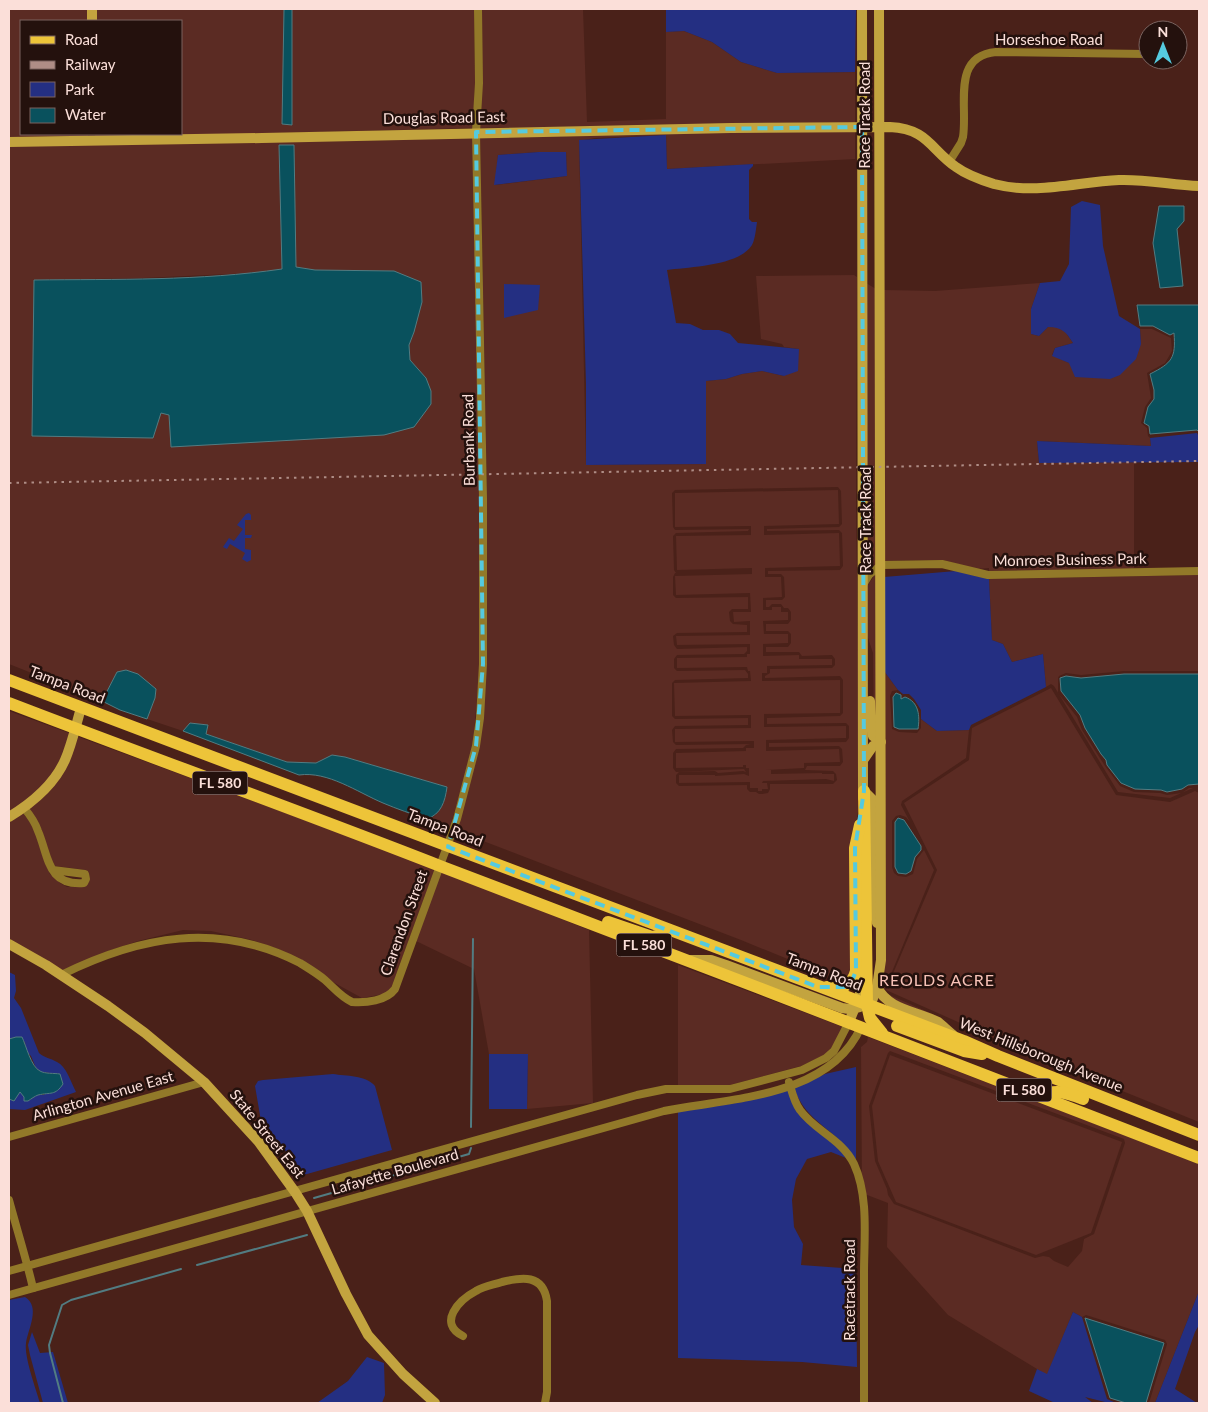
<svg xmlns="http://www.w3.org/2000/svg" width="1208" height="1412" font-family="Lato,sans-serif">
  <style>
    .built { fill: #5b2b23; fill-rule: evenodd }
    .green { fill: #242f82 }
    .water { fill: #09515d; stroke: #527c82 }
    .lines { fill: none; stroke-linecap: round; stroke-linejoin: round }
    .stream { stroke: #527c82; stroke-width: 2 }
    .street { stroke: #927929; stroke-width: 8 }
    .secondary { stroke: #c3a43f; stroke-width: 10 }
    .primary { stroke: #edc439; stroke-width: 12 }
    .rail { stroke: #af8d86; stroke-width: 2; stroke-dasharray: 2.5 5; stroke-linecap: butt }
    .marked { fill: none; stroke: #55cadf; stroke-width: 4; stroke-dasharray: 10 6; stroke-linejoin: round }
    .labels { text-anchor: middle; stroke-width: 5; stroke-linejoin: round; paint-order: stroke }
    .shield { fill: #24110d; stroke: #baa19c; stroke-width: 1 }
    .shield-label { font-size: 14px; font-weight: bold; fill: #fbdfd9 }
    .street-label { font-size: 15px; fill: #fbdfd9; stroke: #24110d }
    .neighbourhood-label { font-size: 16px; letter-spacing: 1px; fill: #f8c2b7; stroke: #24110d }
  </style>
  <rect width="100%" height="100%" fill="#4a2119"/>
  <g class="built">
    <polygon points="9,9 88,9 89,21 21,21 21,134 88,134 88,138 9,138"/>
    <polygon points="95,9 284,9 282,124 292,125 292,9 474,9 475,83 473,128 95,138 95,134 181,134 181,21 95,21"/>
    <polygon points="481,9 583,9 587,122 666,119 666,32 684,31 712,42 741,62 777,73 855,72 855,123 480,128"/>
    <path d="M855,130V159L667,169L666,135L595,138L579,141L586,465L706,464V381L726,379L742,374L762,371L784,376L799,349L784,347L782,344L761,339L756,276L854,275L857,277L856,505L860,797L857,819L853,971L844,982L741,940L457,831L479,747L486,664L487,498L480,136ZM539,152H566L567,176L495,185L498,155ZM838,487L841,491L842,524L839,527L767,529V531L839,530L842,533L843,566L840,570L768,571V574H781L784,577L785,597L782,600H766V607H769L772,604H781L784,608H788L791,612V620L788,624H766V631H788L791,634V643L788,647H766V652H799L802,656L832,655L835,659V665L832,668L770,669V673L765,676V678L840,676L843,680V713L840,716L767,718V724L846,723L849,726V738L846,742L769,743V747L839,746L842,749L843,762L840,766H807L805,770L833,771L836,774L837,780L833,784H770V789L768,793L762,794H759L756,792H750L747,789V785L679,786L676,783V775L679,772L715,771L718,773L743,771L746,772L744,769L676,772L673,768V753L676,749L743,748L746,745L751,744L676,745L673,742L672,730L675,726L748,725V718L675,719L672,716V683L675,680L748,678V674L745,670L677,671L674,668V659L677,655L744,654L747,651V647L677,649L674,645L673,636L677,633L747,632V625L733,624L730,621L729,612L732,609H748V597L676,598L673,595V577L675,573L733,572L676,573L674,570L673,536L676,533L748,531L749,529L675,530L673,527L672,493L675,490Z"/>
    <path d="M473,136L480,498V664L473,745L450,828L427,819L435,816L446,796L447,787L345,757L332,755L316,763L287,762L206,734L208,725L190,723L183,731L147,719L155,698L138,674L126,671L117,672L102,701L9,664V146ZM294,145L296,267L315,270L394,271L414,332L409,345L410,360L426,378L171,447L169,415L161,413L34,280L143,278L251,273L282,269L279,146Z"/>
    <polygon points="866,283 876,289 877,563 867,572"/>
    <polygon points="1040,283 1031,309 1031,334 1039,336 1048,327 1056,327 1064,330 1073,343 1055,348 1052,355 1069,363 1141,344 1140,329 1152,329 1171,338 1172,351 1165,363 1147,373 1151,398 1145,407 1141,423 1147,428 1148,436 1150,438 1151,446 1037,441 1039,463 1134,462 1134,569 989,571 989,568 977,569 943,560 884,561 884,290 935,291"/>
    <polygon points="838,490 839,524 764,526 764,535 839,533 840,566 765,568 765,577 781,577 782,597 763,598 763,610 772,610 772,607 781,607 781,612 788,612 788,620 763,621 764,634 788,634 788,643 763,644 763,656 799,655 799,659 832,659 832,665 767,666 767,673 762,673 762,681 840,680 840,713 764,714 764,727 846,726 846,738 766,740 766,751 839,749 840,762 804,763 804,768 766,770 771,770 771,774 822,773 822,774 834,774 834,781 826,779 763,781 762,783 767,783 768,789 762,789 762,791 758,791 758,788 750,788 750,782 679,783 679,775 715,775 715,776 744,774 749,776 749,768 746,768 746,765 743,765 743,767 676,768 676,753 746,751 746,748 754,748 754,741 675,742 675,729 751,728 751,715 675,716 674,683 751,681 750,671 748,671 747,667 677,668 677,658 747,657 747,654 750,654 750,644 677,645 676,636 750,635 750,621 734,622 733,612 751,612 750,593 676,595 675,576 752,574 752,568 677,570 676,536 751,535 751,526 675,527 675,493"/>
    <polygon points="877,572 878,735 874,725 873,653 867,635 867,586"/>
    <polygon points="1199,575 1199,671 1124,671 1081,675 1066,673 1059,676 1058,678 1058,693 1077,717 1082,730 1105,766 1120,786 1134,792 1160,793 1167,795 1182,793 1189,788 1193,788 1170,798 1118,792 1054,686 1051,684 1046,687 1043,654 1012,662 1003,644 992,640 989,579"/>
    <polygon points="884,671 898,690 892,691 890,696 892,729 899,732 917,733 921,728 921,719 937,731 969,730 966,758 902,801 901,805 910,822 906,817 900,815 896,816 892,821 892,867 894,873 898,876 906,877 913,874 917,859 924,850 934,870 884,991 885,993 951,1022 891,999 884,994 881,988 885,941"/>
    <polygon points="1051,688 1116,795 1170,802 1195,791 1199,793 1199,1122 1021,1050 886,990 937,870 904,803 969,760 972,728"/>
    <polygon points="9,711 69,733 62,759 48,781 36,794 9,813"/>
    <polygon points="76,736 435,868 391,989 384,994 362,998 331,981 303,961 278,949 252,940 211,931 183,930 138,941 111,950 61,971 9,940 9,822 23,813 30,822 36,834 44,860 50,874 60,883 67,887 76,887 84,886 89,881 90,878 86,870 55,866 50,858 42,831 29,809"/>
    <polygon points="441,871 589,930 593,1103 527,1109 528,1054 489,1054 474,969 416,941"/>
    <polygon points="678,965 843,1027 831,1049 825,1055 801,1066 730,1085 678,1085"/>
    <path d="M868,1037L1199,1164V1291L1155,1403H1149L1167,1344L1165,1340L1086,1315L1082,1317L1073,1312L1047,1375L948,1315L887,1247L888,1203L862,1193L861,1047L867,1042ZM890,1051L1124,1139L1125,1143L1094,1234L1084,1239L1082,1251L1068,1267L1054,1261L1049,1257L1043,1256L1035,1258L894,1204L888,1195L887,1189L875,1161L869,1106L888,1053Z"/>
    <polygon points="890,1055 1122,1142 1091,1233 1036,1255 896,1202 878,1161 872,1106"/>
  </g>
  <g class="green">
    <polygon points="666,9 856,9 855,72 777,73 741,62 712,42 684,31 666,32"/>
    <path d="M666,135L667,169L753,164V166L749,170V219L752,222H757C756,229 755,240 752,245C739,266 689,267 667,270L676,323L690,324L703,330H719L730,334L738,343L799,349L798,371L784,376L762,371L742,374L726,379L706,381V464L586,465V384L579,140Z"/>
    <polygon points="539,152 566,152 567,176 494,185 498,155"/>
    <path d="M1082,201L1100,205L1103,246L1119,316L1140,329L1141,344L1136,359L1120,375L1110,379L1075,377L1069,363L1052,356L1055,348L1073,343C1066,332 1062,327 1048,327L1039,336L1031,334V309L1040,283L1060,281L1069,264L1071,207Z"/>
    <polygon points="504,284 540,285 538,310 504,318"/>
    <polygon points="1197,433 1199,437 1199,462 1039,463 1037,441 1151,446 1150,438"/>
    <polygon points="249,513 251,515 251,520 245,520 245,535 252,535 251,538 245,538 245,549 251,550 251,560 247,562 242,559 245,553 230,544 227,549 223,547 229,538 234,541 243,529 237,525 246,514"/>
    <polygon points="956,571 989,579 992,640 1003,644 1012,662 1043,654 1046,687 971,725 969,730 937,731 921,719 921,710 914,699 909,694 903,694 898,690 884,671 884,577"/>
    <path d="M9,972L15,975L16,991L14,998L21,1008L39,1053C45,1058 50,1058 57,1062C66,1066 71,1082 76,1092L25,1110L9,1109V1099L14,1101L20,1091L28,1101L37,1095H44L60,1074L41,1072L36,1068L31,1056L26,1051L25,1042L16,1037L9,1039Z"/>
    <polygon points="489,1054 528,1054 527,1109 489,1109"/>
    <path d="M856,1067V1160C837,1129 806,1123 794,1088L825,1074Z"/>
    <path d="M333,1074C346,1076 366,1075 375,1086L392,1150L300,1176L287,1153L261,1121L255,1086L258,1081L263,1080Z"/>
    <polygon points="788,1090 792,1102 841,1151 846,1158 831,1152 807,1159 796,1179 792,1200 794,1227 803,1244 801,1265 856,1269 857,1367 802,1362 678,1358 678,1112 742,1102"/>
    <polygon points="1199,1291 1199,1325 1195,1332 1175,1389 1197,1403 1155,1403"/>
    <path d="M25,1297C41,1307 28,1329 26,1343C24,1357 36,1389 40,1403H9V1300Z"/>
    <polygon points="1073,1312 1082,1317 1107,1399 1116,1403 1109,1403 1085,1397 1093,1403 1055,1403 1029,1391 1037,1369 1047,1374"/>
    <polygon points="32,1332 40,1353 53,1352 68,1403 43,1403 30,1355 28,1345"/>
    <polygon points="367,1357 384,1363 385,1395 382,1403 317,1403 348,1381"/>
  </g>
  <g class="water">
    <polygon points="284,9 292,9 292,125 282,124"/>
    <path d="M279,145H294L296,267L315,270L394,271L421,282L422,302L414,332L409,345L410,360L426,378L431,391V404L414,427L384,435L171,447L169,415L161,413L153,438L32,436L34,280C116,279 200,281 282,269Z"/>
    <polygon points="1159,206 1184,206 1184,221 1177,229 1183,286 1160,288 1153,243"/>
    <path d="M1137,305H1199V432L1197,430L1150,434L1149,426L1144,423L1148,407L1154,399V390L1150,374C1172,363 1176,358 1174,333L1170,335L1153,326H1140Z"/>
    <polygon points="126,670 138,674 156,689 155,698 147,719 120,710 102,701 117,672"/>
    <polygon points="1124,674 1199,674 1199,784 1188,785 1182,789 1167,792 1161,790 1135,789 1121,783 1107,765 1106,760 1101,754 1085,728 1080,715 1061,691 1060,678 1066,676 1081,678"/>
    <path d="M896,693L901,695V699L905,697C919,702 920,716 918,729H899L894,727L893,697Z"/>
    <path d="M190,723L208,725L206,734L287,762L316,763L332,755L345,757L447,787C445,802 441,814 427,819C412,814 397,809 383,803C357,792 328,771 299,775L183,731Z"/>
    <polygon points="898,818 904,820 921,846 921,850 915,857 911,871 906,874 898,873 895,867 895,822"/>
    <path d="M16,1037H22C26,1045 31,1067 40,1071C45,1074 54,1073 60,1074L63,1084C55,1096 51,1092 38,1095C35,1096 31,1099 28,1101H24V1097L20,1092L14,1101L9,1099V1039Z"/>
    <polygon points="1085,1318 1164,1343 1146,1403 1126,1403 1110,1398"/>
  </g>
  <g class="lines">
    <g class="stream">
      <polyline points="471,1127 473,939"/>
      <polyline points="314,1198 469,1154 471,1148"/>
      <polyline points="197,1265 307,1235"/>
      <polyline points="63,1403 50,1353 49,1345 62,1305 71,1300 181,1269"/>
    </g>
    <g class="street">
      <path d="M949,162L961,143L963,137C968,106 951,56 996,52L1146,54"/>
      <polyline points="863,585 869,575 881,565 942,564 988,575 1199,571"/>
      <path d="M24,808C30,815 35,822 38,831C49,857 47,886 84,883L86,879L85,874L53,870"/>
      <path d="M61,975C140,936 218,921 300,963C308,968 318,974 325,980C334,988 341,997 352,1002C366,1003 386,1001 395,989L457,819L476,746L480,718L483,664V498L476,132L479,83L478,9"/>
      <path d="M789,1082C792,1092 794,1102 800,1110C815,1131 842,1139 854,1164C869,1197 864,1238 864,1273C864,1317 864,1360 864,1403"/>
      <polyline points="9,1137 204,1082"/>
      <path d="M9,1200C17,1230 26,1258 33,1288"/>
      <polyline points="9,1271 637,1095 666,1089 730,1089 802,1070 826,1058 834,1051 849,1022"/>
      <path d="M9,1295L664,1111C730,1098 829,1098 861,1027"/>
      <path d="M463,1336C437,1323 459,1300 476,1291C484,1286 493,1285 502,1282C522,1277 543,1274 547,1301V1392L545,1403"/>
    </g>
    <g class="secondary">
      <polyline points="92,9 92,21"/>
      <polyline points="862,9 863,798"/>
      <path d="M9,142L262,138L731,128L890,127C928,129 930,149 956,167C967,175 981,180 994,184C1036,195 1077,182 1119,180C1146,179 1172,185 1199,186"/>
      <polyline points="864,759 873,746 881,742 873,736 872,731 870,701"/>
      <polyline points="864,791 873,800 874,806 874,911 877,923"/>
      <path d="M9,817C32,803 54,785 65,760C72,744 76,725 81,708"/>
      <polyline points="9,944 46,965 108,1006 145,1033 204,1082 258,1141 295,1192 307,1211 346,1294 368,1335 403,1374 435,1403"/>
      <polyline points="691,960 711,960 726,965 842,1008 849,1009 860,1007"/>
      <path d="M877,987C888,1010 917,1011 938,1022C943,1026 948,1031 953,1035"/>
      <polyline points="868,1012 877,987 881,960 879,9"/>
      <polyline points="849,1022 860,995 861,972"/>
    </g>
    <g class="primary">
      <polyline points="9,680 964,1041 998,1056 1199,1135"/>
      <path d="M9,703C152,758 297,810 440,866C693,963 947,1059 1199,1158"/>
      <polyline points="864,791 867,1005 870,1018 882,1033"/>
      <polyline points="608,922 652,937 663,935 669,930"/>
      <path d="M827,987C841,989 852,987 856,971L855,848L860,825"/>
      <polyline points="897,1026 964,1051 982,1054"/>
      <path d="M1038,1096C1057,1089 1065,1092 1083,1099"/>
    </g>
    <polyline class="rail" points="9,483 1199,461"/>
  </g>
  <path class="marked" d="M862,127L864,791L855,848L856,971L851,983L844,987H818L448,847L476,746L483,664L476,132Z"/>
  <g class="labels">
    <g class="shield">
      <rect x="192.5" y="771.5" width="55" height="23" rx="4"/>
      <rect x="616.5" y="933.5" width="55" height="23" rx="4"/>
      <rect x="996.5" y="1078.5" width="55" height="23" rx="4"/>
    </g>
    <g class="shield-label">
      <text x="220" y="788">FL 580</text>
      <text x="644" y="950">FL 580</text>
      <text x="1024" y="1095">FL 580</text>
    </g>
    <g class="street-label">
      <text x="1049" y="45">Horseshoe Road</text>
      <text transform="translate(865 115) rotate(-90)" y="5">Race Track Road</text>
      <text transform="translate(444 118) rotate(-1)" y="5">Douglas Road East</text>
      <text transform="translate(469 440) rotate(-91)" y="5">Burbank Road</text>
      <text transform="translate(866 520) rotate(-90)" y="5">Race Track Road</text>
      <text transform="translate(1070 560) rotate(-1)" y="5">Monroes Business Park</text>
      <text transform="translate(67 685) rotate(21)" y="5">Tampa Road</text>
      <text transform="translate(445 828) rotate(21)" y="5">Tampa Road</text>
      <text transform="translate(404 923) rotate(-70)" y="5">Clarendon Street</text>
      <text transform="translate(824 972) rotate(21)" y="5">Tampa Road</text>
      <text transform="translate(1041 1055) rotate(22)" y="5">West Hillsborough Avenue</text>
      <text transform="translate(103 1096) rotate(-16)" y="5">Arlington Avenue East</text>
      <text transform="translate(267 1134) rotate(51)" y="5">State Street East</text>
      <text transform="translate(395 1172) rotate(-16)" y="5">Lafayette Boulevard</text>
      <text transform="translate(850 1290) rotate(-90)" y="5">Racetrack Road</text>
    </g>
    <g class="neighbourhood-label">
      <text x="937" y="986">REOLDS ACRE</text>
    </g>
  </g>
  <rect width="1208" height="1412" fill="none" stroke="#fbdfd9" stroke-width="20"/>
  <rect x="20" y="20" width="162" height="115" fill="#24110d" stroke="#7a635f"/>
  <rect x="30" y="36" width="25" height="8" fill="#edc439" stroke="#7a635f"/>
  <text x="65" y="45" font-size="15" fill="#fbdfd9">Road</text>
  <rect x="30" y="61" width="25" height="8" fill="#af8d86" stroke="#7a635f"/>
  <text x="65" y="70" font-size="15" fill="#fbdfd9">Railway</text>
  <rect x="30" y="82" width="25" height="15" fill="#242f82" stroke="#7a635f"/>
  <text x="65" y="95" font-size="15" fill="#fbdfd9">Park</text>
  <rect x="30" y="108" width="25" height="15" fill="#09515d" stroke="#7a635f"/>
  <text x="65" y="120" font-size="15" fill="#fbdfd9">Water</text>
  <g transform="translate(1163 45)"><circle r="24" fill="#24110d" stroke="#7a635f"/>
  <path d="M0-4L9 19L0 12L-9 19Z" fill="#55cadf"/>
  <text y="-8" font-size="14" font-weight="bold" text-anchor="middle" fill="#fbdfd9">N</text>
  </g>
</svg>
